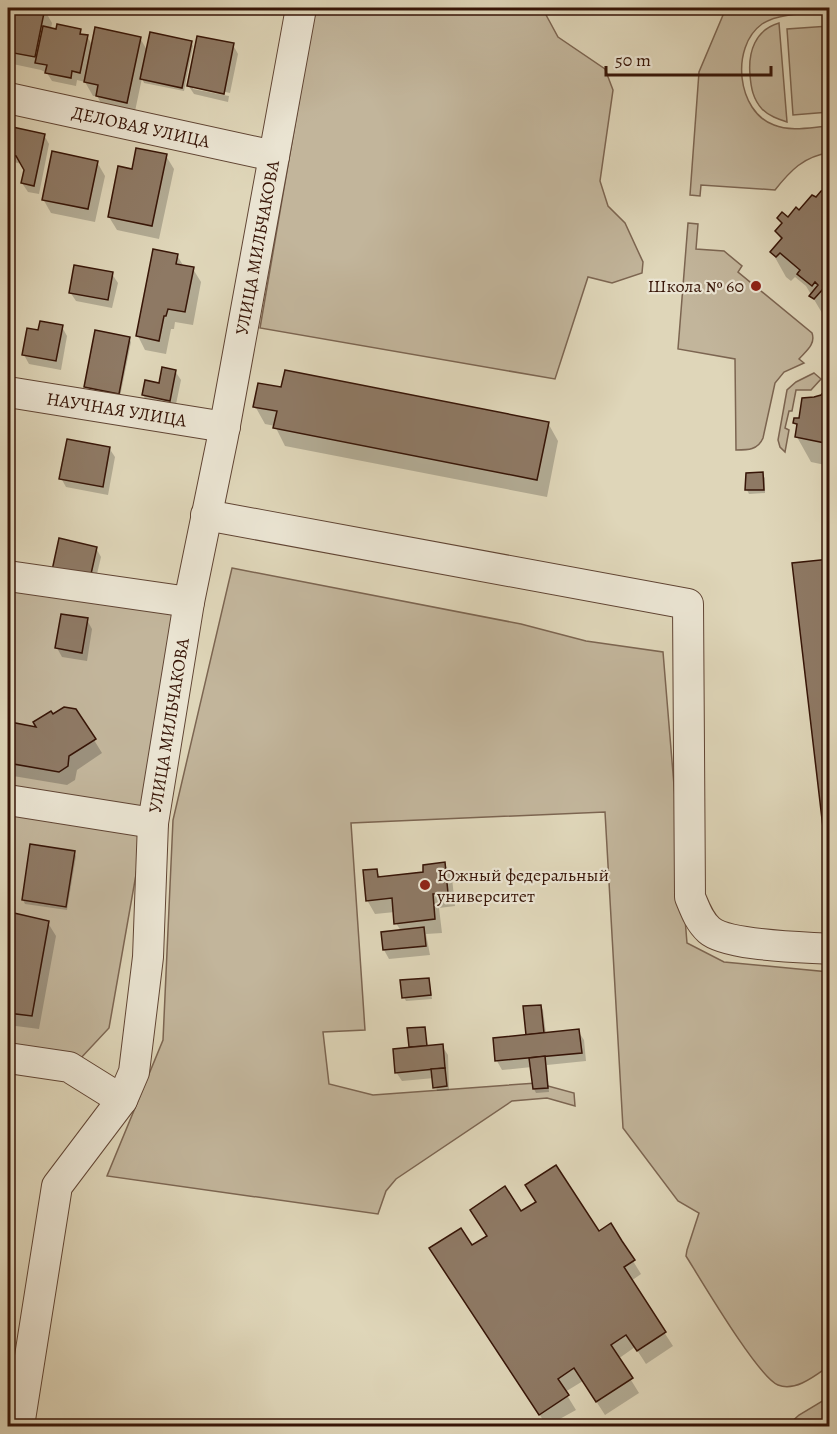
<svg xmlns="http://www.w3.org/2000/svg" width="837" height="1434" font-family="Alegreya,serif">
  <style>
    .green { fill: #c2b59b; stroke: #7c6551; stroke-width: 1.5 }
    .shadow { fill: #0003 }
    .building { fill: #8e7964; stroke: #371507; stroke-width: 1.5 }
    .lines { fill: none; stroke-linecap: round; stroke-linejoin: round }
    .minor-casing { stroke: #614534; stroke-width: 32 }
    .minor { stroke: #eae4d2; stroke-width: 30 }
    .poi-dot { fill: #8f2418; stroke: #eae4d2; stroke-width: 2 }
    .labels { text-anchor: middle; stroke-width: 4.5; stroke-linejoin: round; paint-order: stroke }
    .street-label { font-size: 18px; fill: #371507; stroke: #eae4d2 }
    .poi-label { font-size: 18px; fill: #371507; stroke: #eae4d2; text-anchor: end }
  </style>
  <rect width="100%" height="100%" fill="#dfd6b9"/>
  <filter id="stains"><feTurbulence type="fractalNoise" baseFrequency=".00333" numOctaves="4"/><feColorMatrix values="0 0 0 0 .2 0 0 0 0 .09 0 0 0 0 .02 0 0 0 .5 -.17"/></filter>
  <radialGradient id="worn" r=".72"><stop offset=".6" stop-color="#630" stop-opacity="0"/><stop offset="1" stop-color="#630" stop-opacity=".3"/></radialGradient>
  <g class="green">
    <polygon points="315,8 546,8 545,13 558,37 605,69 613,90 600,181 608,206 625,223 643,262 642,273 612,283 588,277 555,379 260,328"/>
    <path d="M726,8H829V13C808,14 780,12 762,24C730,47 737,112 774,125C791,132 812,127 829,126V153C804,156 790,171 775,190L701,185L700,196L690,195L699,72Z"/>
    <path d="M779,23L787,122C778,119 769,116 762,109C753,99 751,88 750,75C748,52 755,30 779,23Z"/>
    <polygon points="829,26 829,112 793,115 787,29"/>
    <path d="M688,223L698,224L696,249L724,251L742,266L738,272L812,333C816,344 806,351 799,359L804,363L784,372L775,383L763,438C758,450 748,450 736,450L735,359L678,349Z"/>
    <polygon points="814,373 821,379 811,390 796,390 792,411 789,411 785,428 789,430 785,452 780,447 778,440 787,390 796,382"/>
    <path d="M232,568L521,624L586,641L663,652L687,943L724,962L829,972V1366C816,1375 796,1392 778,1385C758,1377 701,1280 686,1256L687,1250L699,1213L678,1201L623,1128L605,812L351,823L365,1030L323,1032L329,1084L373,1095L537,1083L574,1093L575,1106L547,1098L512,1101L396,1179L386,1191L378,1214L107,1176L163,1040L173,820Z"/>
    <polygon points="8,586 182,613 109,1028 80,1059 8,1048"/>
    <polygon points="829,1397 829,1426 787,1426 799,1415"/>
  </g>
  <g class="shadow">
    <polygon points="8,8 44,9 52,23 51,29 80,30 83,36 87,36 93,47 140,38 148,52 191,42 193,46 184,91 144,83 142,78 134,116 105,110 97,96 93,96 85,82 77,80 76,86 52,81 47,73 41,70 8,63"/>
    <polygon points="233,45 238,54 230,93 193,85 193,89 229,96 228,102 194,94 188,85"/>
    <polygon points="8,127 44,135 49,144 39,194 28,192 22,183 25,170 23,164 8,161"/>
    <polygon points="166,156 174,169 159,239 117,230 109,217 133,171"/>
    <polygon points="97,162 105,176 95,222 51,213 43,199"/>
    <polygon points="830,189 830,322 828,323 806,286 795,277 791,281 786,277 772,252 782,241 776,232 782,224 779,219 788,219"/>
    <polygon points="177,255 184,267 193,269 201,282 193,325 175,322 174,329 171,329 166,354 145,350 138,336"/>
    <polygon points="112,274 118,283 112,308 76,301 70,292"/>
    <polygon points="62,327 67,336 61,370 29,364 24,355 39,332"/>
    <polygon points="129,338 131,342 120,397 88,391 85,387"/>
    <polygon points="830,368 830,466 811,462 797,437 798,429 795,423 800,420 828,389 825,383 829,379 825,372"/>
    <polygon points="175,371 181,380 175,409 148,404 143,395 160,385"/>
    <polygon points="255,406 548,423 558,441 547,497 285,446 275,426 265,424"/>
    <polygon points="8,435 14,447 8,484"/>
    <polygon points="109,448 115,457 108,495 66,487 61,478"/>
    <polygon points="762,474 765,478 765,493 749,494 747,490"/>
    <polygon points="96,548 101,557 93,591 58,583"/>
    <polygon points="87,620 92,629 87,661 62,657 57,648"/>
    <polygon points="8,659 14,668 8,710"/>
    <polygon points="11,724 94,740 102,753 77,770 75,780 67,785 13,776 8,767 8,746"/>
    <polygon points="8,829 15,839 9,873 8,873"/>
    <polygon points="74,852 76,856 67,910 25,904 23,900"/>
    <polygon points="445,864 452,878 455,906 439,908 442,933 426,934 430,955 389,959 384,950 382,933 401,931 396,923 395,912 375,914 367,900 376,870 381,878 425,874"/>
    <polygon points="8,917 13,927 48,923 56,936 39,1029 8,1025"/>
    <polygon points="428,979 430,983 432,999 406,1001 404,997"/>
    <polygon points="541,1006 543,1010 546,1034 578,1031 584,1040 586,1061 547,1065 549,1092 536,1093 534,1089 532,1067 502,1070 497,1061 528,1036"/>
    <polygon points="424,1028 428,1047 442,1046 448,1055 449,1090 437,1091 434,1078 402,1081 396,1072 411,1049 409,1030"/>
    <polygon points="521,1213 599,1233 633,1261 641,1274 631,1281 673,1346 646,1364 635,1347 618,1359 639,1393 605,1415 583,1381 565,1392 576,1410 547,1426 439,1262 472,1248"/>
  </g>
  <g class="building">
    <polygon points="8,8 45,8 35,57 8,52"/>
    <polygon points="57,24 81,29 80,34 88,35 80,73 72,71 71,78 45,73 47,65 35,63 43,26 56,29"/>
    <polygon points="95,27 141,37 127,103 96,96 98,85 84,82"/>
    <polygon points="150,32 192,41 182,88 140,79"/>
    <polygon points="197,36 234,43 224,94 187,86"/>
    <polygon points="8,126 45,134 34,186 21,183 24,170 16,156 8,154"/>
    <polygon points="136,148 167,154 152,226 108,217 118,166 132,169"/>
    <polygon points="52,151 98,161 88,209 42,200"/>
    <polygon points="829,187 830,294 823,289 814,299 809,296 818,285 815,282 812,286 797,274 800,270 780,253 776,257 770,252 782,238 775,231 782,223 777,218 782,212 788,217 796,207 799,210 812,195 816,197 821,191"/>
    <polygon points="153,249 178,254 176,264 194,267 185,312 168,309 166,316 164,316 159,341 136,336"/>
    <polygon points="74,265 113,272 108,300 69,293"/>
    <polygon points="40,321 63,325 56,361 22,355 27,328 38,330"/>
    <polygon points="95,330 130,337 119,394 84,387"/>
    <polygon points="828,365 830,366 830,444 795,437 797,424 793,423 794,418 799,418 802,398 814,397 821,395 828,387 823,383 829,377 823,371"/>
    <polygon points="162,367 176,370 170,401 142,395 145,380 159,383"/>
    <polygon points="285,370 549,422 537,480 273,428 277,411 253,407 258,383 281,387"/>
    <polygon points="67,439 110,447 103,487 59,479"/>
    <polygon points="763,472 764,490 745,490 746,473"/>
    <polygon points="59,538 97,547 89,583 51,575"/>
    <polygon points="830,559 830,879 829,879 792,563"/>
    <polygon points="61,614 88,618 82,653 55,648"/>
    <polygon points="64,707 76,709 96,739 69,756 68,766 59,772 8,763 8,737 10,722 36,727 33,722 51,711 53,714"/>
    <polygon points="30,844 75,851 66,907 22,900"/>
    <polygon points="445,862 448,893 433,894 435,919 394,924 392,898 366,901 363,870 377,869 378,877 423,872 423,865"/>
    <polygon points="14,913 49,921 32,1016 8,1013 8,952"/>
    <polygon points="424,927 426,946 383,950 381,932"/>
    <polygon points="429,978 431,995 402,998 400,980"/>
    <polygon points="541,1005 544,1033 526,1035 523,1006"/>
    <polygon points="425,1027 427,1046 409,1047 407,1028"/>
    <polygon points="579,1029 582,1053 495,1061 493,1038"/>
    <polygon points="443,1044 445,1068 395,1073 393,1049"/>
    <polygon points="545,1056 548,1088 533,1089 529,1058"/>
    <polygon points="445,1068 447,1086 433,1088 431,1069"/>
    <polygon points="556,1165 599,1231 611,1223 622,1241 635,1260 624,1267 666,1332 637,1351 626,1335 611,1345 633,1378 596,1402 574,1368 558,1379 569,1395 539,1415 429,1248 461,1228 472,1245 487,1236 470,1210 505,1186 521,1211 536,1202 525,1185"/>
  </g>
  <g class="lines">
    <g class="minor-casing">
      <g id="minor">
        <path id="s1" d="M8,98L274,156"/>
        <path id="s2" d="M8,392L225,427"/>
        <path d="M206,515L688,604L690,897C695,909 699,921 709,930C727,946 803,947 830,949"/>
        <polyline points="8,576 189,602"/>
        <polyline points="8,800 153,823"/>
        <polyline points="8,1058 69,1067 122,1100"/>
        <path id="s3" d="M19,1426L57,1186L122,1100L134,1072L148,957L153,823L189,602L223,436L301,8"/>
      </g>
    </g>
    <use href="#minor" class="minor"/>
  </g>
  <g class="poi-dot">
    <circle cx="756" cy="286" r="6"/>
    <circle cx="425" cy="885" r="6"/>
  </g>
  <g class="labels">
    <g class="street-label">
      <text dy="6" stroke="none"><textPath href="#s1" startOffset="136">ДЕЛОВАЯ УЛИЦА</textPath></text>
      <text dy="6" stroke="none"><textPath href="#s3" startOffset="1216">УЛИЦА МИЛЬЧАКОВА</textPath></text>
      <text dy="6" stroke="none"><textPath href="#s2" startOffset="110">НАУЧНАЯ УЛИЦА</textPath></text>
      <text dy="6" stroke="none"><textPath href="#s3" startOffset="730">УЛИЦА МИЛЬЧАКОВА</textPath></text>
    </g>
    <g class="poi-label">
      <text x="744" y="292">Школа № 60</text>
      <text x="437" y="881" text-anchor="start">Южный федеральный<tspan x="437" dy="21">университет</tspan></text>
    </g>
  </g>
  <rect width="837" height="1434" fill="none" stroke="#dfd6b9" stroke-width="30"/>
  <rect x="9" y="9" width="819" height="1416" fill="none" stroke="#371507" stroke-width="3"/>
  <rect x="15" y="15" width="807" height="1404" fill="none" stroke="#371507" stroke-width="1.5"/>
  <path d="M606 66v9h165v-9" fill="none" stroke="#371507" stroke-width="3"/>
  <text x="615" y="66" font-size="18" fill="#371507" stroke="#eae4d2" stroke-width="4.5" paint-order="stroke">50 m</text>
  <rect width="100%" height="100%" filter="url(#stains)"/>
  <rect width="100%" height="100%" fill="url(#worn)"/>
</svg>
